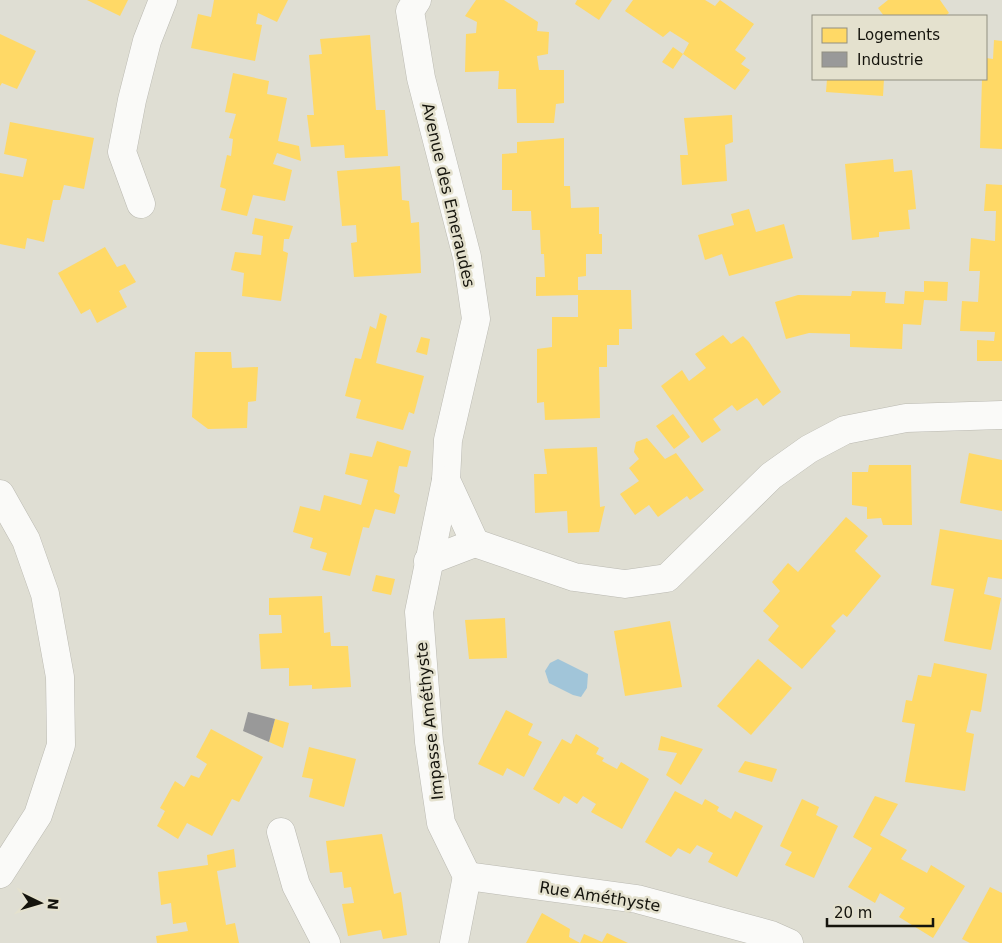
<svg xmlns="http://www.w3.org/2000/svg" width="1002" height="943" font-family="'DejaVu Sans',sans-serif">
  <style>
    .water { fill: #a1c5d9 }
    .homes { fill: #ffd966 }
    .industry { fill: #999 }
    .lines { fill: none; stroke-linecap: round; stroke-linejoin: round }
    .minor-casing { stroke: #bab9b1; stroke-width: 29 }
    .minor { stroke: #fafaf8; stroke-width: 28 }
    .labels { text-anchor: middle; stroke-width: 5; stroke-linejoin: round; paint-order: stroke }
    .street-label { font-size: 16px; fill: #15140d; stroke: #e4e1ce }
  </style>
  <rect width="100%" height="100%" fill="#dfded3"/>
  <polygon class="water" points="558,659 588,674 587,688 581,697 573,695 549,683 545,671 550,663"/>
  <g class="homes">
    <polygon points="87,0 128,0 120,16"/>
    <polygon points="214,0 288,0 277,22 258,13 256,24 262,25 255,61 191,48 198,14 211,17"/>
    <polygon points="476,0 504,0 538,22 537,31 549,32 548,54 537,56 539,70 564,70 564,103 556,104 554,123 517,123 516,89 498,89 499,71 465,72 466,34 476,33 477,22 465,16"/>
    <polygon points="577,0 612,0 599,20 575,4"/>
    <polygon points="633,0 705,0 715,6 720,0 754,24 735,50 746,58 741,64 750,70 735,90 683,54 689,43 670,31 663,37 625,11"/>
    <polygon points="888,0 940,0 949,13 945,16 884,16 878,8"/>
    <polygon points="0,34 36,51 17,89 2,83 0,86"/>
    <polygon points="370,35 376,110 385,110 388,156 345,158 344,145 311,147 307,115 314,115 309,55 322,54 320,39"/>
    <polygon points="994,40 1002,41 1002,149 980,148 982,79 986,79 986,58 993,59"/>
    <polygon points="673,47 683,54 673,69 662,62"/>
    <polygon points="233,73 269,81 267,94 287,98 278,141 299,146 301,161 277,153 273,164 292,170 285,201 253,195 247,216 221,210 226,189 220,187 227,155 231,156 233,139 229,138 236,114 225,112"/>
    <polygon points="827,79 884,79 883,96 826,92"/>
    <polygon points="732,115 733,142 725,145 727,181 682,185 680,155 688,155 684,118"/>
    <polygon points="10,122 94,138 84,189 64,185 60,200 53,200 44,242 27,238 25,249 0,244 0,173 23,177 27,159 4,154"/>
    <polygon points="564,138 564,186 570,186 571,208 599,207 599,234 602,234 602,254 586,254 586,276 578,277 578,290 631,290 632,329 619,329 619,345 607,345 607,367 599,367 600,418 545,420 544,402 537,403 537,349 552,347 552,317 578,317 578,295 536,296 536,277 545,277 544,254 541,254 540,230 532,230 531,211 512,211 512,190 502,190 502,154 517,153 517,142"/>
    <polygon points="893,159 894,172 912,170 916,209 908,210 910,229 879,232 879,237 852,240 845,164"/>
    <polygon points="400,166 402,200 409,201 411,223 419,222 421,273 354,277 351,243 357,242 356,225 342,226 337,171"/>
    <polygon points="986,184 1002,185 1002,361 977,361 977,340 994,341 995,332 960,331 962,301 978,302 980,271 969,271 971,238 995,241 996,211 984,211"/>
    <polygon points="749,209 756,232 784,224 793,258 729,276 722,254 705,260 698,235 734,225 731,214"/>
    <polygon points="255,218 293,226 289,239 284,239 283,251 288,253 281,301 242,296 244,273 231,270 235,252 261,255 263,236 252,234"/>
    <polygon points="105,247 117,267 125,264 136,282 119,291 127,307 97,323 90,309 81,314 58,273"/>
    <polygon points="924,281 948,282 947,301 924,300 921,325 903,324 902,349 850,347 850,334 809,333 786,339 775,302 798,295 851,296 852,291 886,292 885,303 904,304 905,291 924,292"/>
    <polygon points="380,313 387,316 376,363 424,376 414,414 409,412 403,430 356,418 361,400 345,396 355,358 361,359 370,326 376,329"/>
    <polygon points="723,335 731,344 743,336 749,342 781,392 763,406 757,398 737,411 732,405 713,419 721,430 702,443 661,386 682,370 689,381 706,368 695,354"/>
    <polygon points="421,337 430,339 427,355 416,352"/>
    <polygon points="195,352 231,352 232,368 258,367 256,401 248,402 247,428 208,429 192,417"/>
    <polygon points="673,414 690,437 674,449 656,426"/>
    <polygon points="647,438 665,459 676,453 704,490 690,500 687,496 658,517 649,505 635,515 620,494 639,481 629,468 639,459 634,452 636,442"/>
    <polygon points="377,441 411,451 407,467 399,466 394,492 400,495 395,514 375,509 369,528 363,527 350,576 322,570 327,553 310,548 313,538 293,532 300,506 320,511 324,495 361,505 368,480 345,474 350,453 372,457"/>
    <polygon points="597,447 600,507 605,506 599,532 568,533 567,511 535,513 534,474 547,474 544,449"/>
    <polygon points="969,453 1002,460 1002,511 960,503"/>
    <polygon points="869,465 911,465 912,525 883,525 881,518 867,519 867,507 852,505 852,472 868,472"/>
    <polygon points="846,517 868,536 855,551 881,576 847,617 843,614 831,626 836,631 802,669 768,640 779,626 763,611 780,591 772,582 788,563 798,572"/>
    <polygon points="940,529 1002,540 1002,579 988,577 984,594 1001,598 991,650 944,641 954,589 931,585"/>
    <polygon points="376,575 395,579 391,595 372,591"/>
    <polygon points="322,596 324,633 330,632 331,646 348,646 351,687 312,689 312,685 289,686 289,668 261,669 259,634 282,633 281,615 269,615 269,598"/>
    <polygon points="505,618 507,658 469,659 465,620"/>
    <polygon points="670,621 682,687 625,696 614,631"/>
    <polygon points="758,659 792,688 751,735 717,706"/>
    <polygon points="934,663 987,674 981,712 971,710 966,732 974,734 965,791 905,782 915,724 902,722 906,700 912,701 918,675 931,677"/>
    <polygon points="506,710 533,724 528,735 542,742 524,777 507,768 503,776 478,764"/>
    <polygon points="275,719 289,723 283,748 269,742"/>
    <polygon points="211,729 263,757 239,802 232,799 212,836 187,823 178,839 157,826 165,811 160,808 175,781 184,787 191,775 199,778 207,764 196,757"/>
    <polygon points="576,734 599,748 596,754 604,758 602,761 617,769 621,762 649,779 622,829 591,812 596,804 583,796 577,804 564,796 559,804 533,789 562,739 571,744"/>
    <polygon points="661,736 703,749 681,785 666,775 677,753 658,750"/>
    <polygon points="309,747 356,759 344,807 309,797 313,779 302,777"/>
    <polygon points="745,761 777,769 772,782 738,772"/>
    <polygon points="675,791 702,805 705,799 719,807 717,811 731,819 735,811 763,826 737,877 708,862 713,853 697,845 690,854 678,848 671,857 645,842"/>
    <polygon points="875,796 898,804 880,835 907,850 901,859 927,873 931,865 965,886 933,938 899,917 905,908 880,893 875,903 848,887 872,848 853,837"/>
    <polygon points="802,799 819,807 816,815 838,826 814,878 785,865 792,852 780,846"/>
    <polygon points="382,834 394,894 401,892 407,935 383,939 381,930 348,936 342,904 354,903 351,887 344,888 342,872 330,873 326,841"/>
    <polygon points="234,849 236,867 217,871 226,925 235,923 239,943 157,943 156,936 188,931 186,922 173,924 171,903 161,905 158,872 208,865 207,855"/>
    <polygon points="990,887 1002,893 1002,943 970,943 962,939"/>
    <polygon points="542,913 570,929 569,937 580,943 526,943"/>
    <polygon points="607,933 628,943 580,943 584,934 602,942"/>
  </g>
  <polygon class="industry" points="248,712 275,719 269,742 243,731"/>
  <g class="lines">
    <g class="minor-casing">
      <g id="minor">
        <polyline points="417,0 410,11 421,78 467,257 476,319 448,440 446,480 475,543 574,577 625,584 667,578 771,476 809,449 845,430 906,418 1002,415"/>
        <polyline points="141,204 122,152 132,100 147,41 163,0"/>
        <polyline points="446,480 419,612 429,742 441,823 467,876"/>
        <polyline points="0,494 26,540 45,594 60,677 61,745 38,815 0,874"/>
        <polyline points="428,561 475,543"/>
        <polyline points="281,832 296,885 326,943"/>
        <polyline points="467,876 637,899 771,935 789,943"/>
        <polyline points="454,943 467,876"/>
      </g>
    </g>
    <use href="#minor" class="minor"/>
  </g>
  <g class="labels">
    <g class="street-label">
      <text transform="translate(449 195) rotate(77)" y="6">Avenue des Emeraudes</text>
      <text transform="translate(429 721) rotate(-96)" y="6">Impasse Améthyste</text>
      <text transform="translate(600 896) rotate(9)" y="6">Rue Améthyste</text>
    </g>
  </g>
  <rect x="812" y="15" width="175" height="65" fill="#e4e1ce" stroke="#918f81"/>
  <rect x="822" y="28" width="25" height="15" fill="#ffd966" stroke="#918f81"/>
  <text x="857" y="40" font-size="15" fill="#15140d">Logements</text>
  <rect x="822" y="52" width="25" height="15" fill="#999999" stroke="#918f81"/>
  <text x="857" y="65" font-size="15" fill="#15140d">Industrie</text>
  <g transform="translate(40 903) rotate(95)" stroke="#e4e1ce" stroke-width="4" paint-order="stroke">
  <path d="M0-4L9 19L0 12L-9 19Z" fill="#15140d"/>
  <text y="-8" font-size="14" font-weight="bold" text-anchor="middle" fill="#15140d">N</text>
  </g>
  <path d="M827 918v8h106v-8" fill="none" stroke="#15140d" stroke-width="2.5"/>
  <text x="834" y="918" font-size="15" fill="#15140d" stroke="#e4e1ce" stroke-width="4" paint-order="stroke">20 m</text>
</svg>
